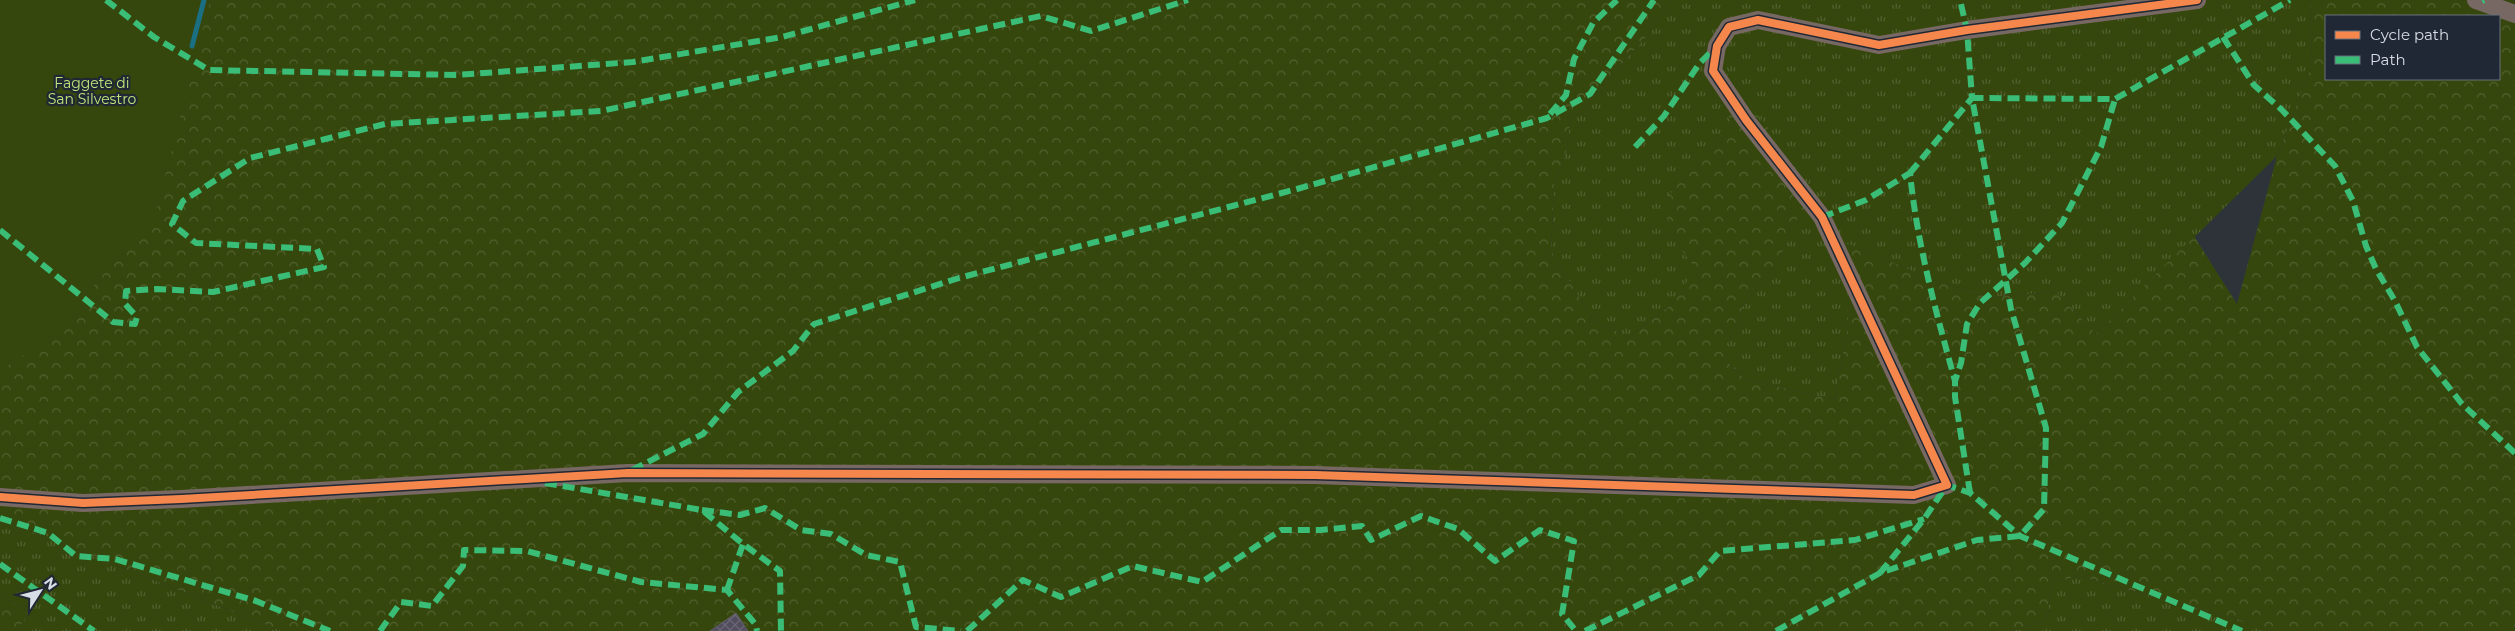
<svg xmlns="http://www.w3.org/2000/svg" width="2515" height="631" font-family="Montserrat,sans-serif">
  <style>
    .grass { fill: url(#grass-tufts) }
    .forest { fill: url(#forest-crowns); fill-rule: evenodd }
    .park { fill: #36470d }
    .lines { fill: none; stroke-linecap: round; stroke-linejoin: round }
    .stream { stroke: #1a6f83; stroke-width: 5 }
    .building { fill: url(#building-cross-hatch); stroke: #5e5e65 }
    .street { stroke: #786864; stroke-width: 18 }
    .quiet { stroke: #3abd76; stroke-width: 6; stroke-dasharray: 12 6; stroke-linecap: butt }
    .cycleway-casing { stroke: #1f2834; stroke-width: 11 }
    .cycleway { stroke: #f5874c; stroke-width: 8 }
    .labels { text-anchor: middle; stroke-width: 4.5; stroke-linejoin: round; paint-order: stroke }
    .park-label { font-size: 14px; fill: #c1e57c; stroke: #1f2834 }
  </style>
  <defs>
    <pattern id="grass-tufts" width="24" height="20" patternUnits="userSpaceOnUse" patternTransform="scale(1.25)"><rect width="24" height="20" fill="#36470d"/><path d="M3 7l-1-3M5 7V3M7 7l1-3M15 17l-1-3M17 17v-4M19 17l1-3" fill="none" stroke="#526130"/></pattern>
    <pattern id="forest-crowns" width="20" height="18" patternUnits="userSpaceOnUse" patternTransform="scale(1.25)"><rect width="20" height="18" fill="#36470d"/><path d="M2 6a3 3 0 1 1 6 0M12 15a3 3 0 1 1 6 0" fill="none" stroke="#526130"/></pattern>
    <pattern id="building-cross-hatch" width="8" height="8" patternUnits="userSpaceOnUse" patternTransform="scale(1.25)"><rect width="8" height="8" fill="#524d5d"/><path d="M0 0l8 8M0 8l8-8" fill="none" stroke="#6a6674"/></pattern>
  </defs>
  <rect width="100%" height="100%" fill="#2e333a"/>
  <g class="grass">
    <polygon points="1671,0 2310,0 2312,65 2277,156 2096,334 2056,292 1988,297 1936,281 1848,244 1848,325 1835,400 1745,379 1728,363 1728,343 1745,302 1779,262 1791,225 1712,80 1735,129 1711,146 1668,232 1697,269 1670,306 1629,337 1594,321 1551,251 1554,184 1567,149 1570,122 1645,38"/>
    <polygon points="0,519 282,631 16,631 30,612 0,595"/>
    <polygon points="2078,576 2256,624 2273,631 2012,631 2047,619 2052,583"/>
  </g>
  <g class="forest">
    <path d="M0,0H1671L1645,38L1570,122L1567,149L1554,184L1551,251L1594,321L1629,337L1670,306L1696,269L1668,232L1669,195L1711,146L1734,128L1712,80L1708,48L1771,132L1805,212L1791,225L1779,262L1745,302L1728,343V363L1745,379L1835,400L1848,325L1847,243L1936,281L1988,297L2056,292L2096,334L2194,236L2237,304L2277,156L2312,65L2310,0H2513L2515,1V631H2273L2256,624L2078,576L2052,583L2047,619L2012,631H282L0,519ZM2326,16H2499V79H2326Z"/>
    <polygon points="0,595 30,612 16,631 0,631"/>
  </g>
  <polygon class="park" points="0,0 210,0 156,212 55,332 0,371"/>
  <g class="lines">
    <polyline class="stream" points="192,46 204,0"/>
  </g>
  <polygon class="building" points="736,613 748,631 710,631"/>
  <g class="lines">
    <g class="street">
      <polyline points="2476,0 2515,14"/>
      <polyline points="0,497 83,503 181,499 628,473 1315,475 1914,495 1947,485 1822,217 1746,120 1713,71 1717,46 1729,27 1758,20 1879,45 1967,30 2197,0"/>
    </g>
    <g class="quiet">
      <polyline points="106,0 154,37 209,70 457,75 633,62 782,37 915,0"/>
      <polyline points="2482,1 2484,0"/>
      <polyline points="2223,37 2254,85 2282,110 2335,166 2353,201 2366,246 2376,269 2395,301 2417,347 2462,404 2515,453"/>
      <polyline points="1550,114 1566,95 1574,59 1593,23 1617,0"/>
      <polyline points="1635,147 1664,116 1699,64 1716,47"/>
      <polyline points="1910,173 1972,98 1967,30 1960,0"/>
      <path d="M1822,217L1866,200L1910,173C1917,244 1936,312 1955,381"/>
      <polyline points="0,230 113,322 135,324 137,317 125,304 126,291 157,289 213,292 324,267 317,249 196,243 172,224 183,201 250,158 385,124 601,111 1041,16 1091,31 1188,0"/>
      <polyline points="632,470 703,434 738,392 793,351 814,324 959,278 1297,189 1547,118 1590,94 1654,0"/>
      <polyline points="545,483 702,510 743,544 780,571 781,631"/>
      <polyline points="1970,493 1955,397 1955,381 1961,363 1967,324 1980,303 2025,263 2062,223 2101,147 2115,99"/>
      <polyline points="702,510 740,515 765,508 801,530 831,534 866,555 900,562 916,627 961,631"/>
      <polyline points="0,518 48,533 76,556 115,559 256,601 330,631"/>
      <polyline points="0,564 94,631"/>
      <polyline points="1880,573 1924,519 1947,485 1970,493 2020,536 2242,631"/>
      <polyline points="727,590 743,544"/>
      <polyline points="380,631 401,602 432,606 463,566 464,550 527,551 641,582 727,590 756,625 757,631"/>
      <polyline points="967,631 1023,580 1061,597 1133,566 1202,582 1281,530 1321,530 1362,526 1371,540 1421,516 1458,529 1495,561 1540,530 1574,541 1562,614 1576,631"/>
      <polyline points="1585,631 1699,575 1720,551 1855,540 1924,519"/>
      <polyline points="1776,631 1880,573 1977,540 2020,536 2044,509 2046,428 2011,309 1972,98 2115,99 2290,0"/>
    </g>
    <g class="cycleway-casing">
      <polyline id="cycleway" points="0,497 83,503 181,499 628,473 1315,475 1914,495 1947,485 1822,217 1746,120 1713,71 1717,46 1729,27 1758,20 1879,45 1967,30 2197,0"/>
    </g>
    <use href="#cycleway" class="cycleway"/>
  </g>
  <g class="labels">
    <g class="park-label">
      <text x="92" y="88">Faggete di<tspan x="92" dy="16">San Silvestro</tspan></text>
    </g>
  </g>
  <rect x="2325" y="15" width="175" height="65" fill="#1f2834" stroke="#69717b"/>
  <rect x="2335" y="31" width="25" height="8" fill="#f5874c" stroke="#69717b"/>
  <text x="2370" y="40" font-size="15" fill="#d8dee6">Cycle path</text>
  <rect x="2335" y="56" width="25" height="8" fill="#3abd76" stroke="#69717b"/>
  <text x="2370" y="65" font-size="15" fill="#d8dee6">Path</text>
  <g transform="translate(40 591) rotate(54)" stroke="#1f2834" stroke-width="4" paint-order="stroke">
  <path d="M0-4L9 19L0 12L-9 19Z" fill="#d8dee6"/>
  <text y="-8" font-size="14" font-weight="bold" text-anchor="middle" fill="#d8dee6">N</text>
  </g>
</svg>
